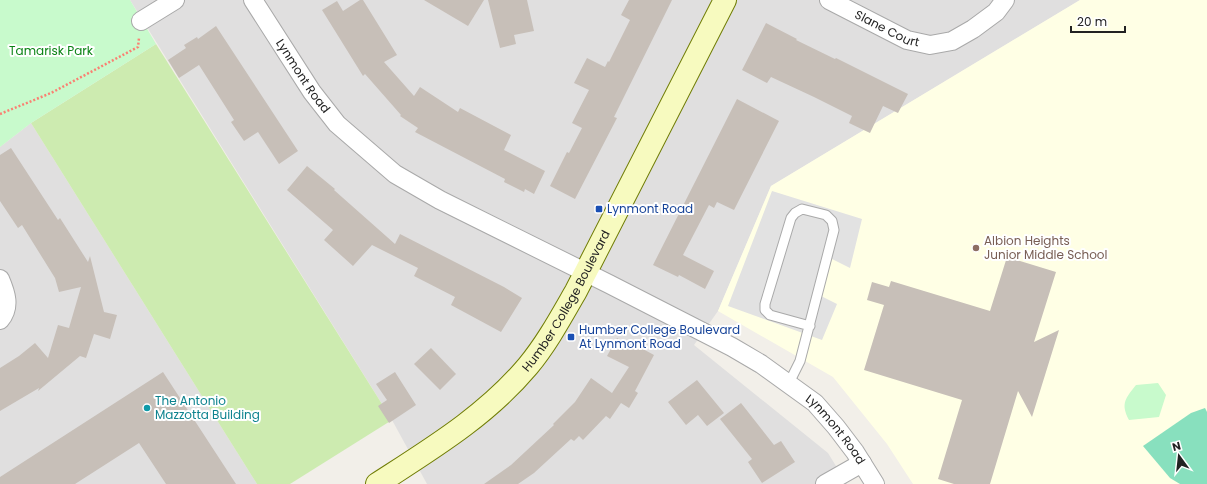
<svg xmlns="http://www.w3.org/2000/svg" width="1207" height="484" font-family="Poppins,sans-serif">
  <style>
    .residential { fill: #e0dfdf }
    .education { fill: #ffffe5 }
    .grass { fill: #cdebb0 }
    .park { fill: #c8facc }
    .pitch { fill: #88e0be }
    .parking { fill: #e2e2e2 }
    .building { fill: #c7bfb8 }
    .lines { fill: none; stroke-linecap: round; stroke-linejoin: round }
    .lane-casing { stroke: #a9a9a9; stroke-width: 11 }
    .street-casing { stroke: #a9a9a9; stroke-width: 20 }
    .secondary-casing { stroke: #707d05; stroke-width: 24 }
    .path { stroke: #fa8072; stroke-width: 2.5; stroke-dasharray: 2 2; stroke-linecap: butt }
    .lane { stroke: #fff; stroke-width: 9 }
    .street { stroke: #fff; stroke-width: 18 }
    .secondary { stroke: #f7fabf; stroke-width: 22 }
    .transit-dot { fill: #1a4fb4; stroke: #fff; stroke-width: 1.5 }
    .education-dot { fill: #8d6e63; stroke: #fff; stroke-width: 1.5 }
    .culture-dot { fill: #0f9aa8; stroke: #fff; stroke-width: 1.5 }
    .labels { text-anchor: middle; stroke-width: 4; stroke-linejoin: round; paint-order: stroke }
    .street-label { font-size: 12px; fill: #222; stroke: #fff }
    .park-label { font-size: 12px; fill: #0c8416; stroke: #fff }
    .transit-label { font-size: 12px; fill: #164399; stroke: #fff; text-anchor: start }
    .education-label { font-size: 12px; fill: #785e54; stroke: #fff; text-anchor: start }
    .culture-label { font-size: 12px; fill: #0d838f; stroke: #fff; text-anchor: start }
  </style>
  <rect width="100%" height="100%" fill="#f2efe9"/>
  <g class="residential">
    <polygon points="130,0 1080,0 771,186 718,311 694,345 828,453 847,484 427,484 392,420"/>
    <polygon points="31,123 257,484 0,484 0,147"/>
  </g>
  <polygon class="education" points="1080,0 1207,0 1207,484 913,484 887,444 833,377 718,311 771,186"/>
  <polygon class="grass" points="156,44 392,420 290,484 257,484 31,123"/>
  <g class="park">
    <polygon points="0,0 130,0 156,44 31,123 0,147"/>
    <path d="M1158,383L1166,395L1159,417L1129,420C1120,403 1126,398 1136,385Z"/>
  </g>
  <polygon class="pitch" points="1205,408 1207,412 1207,484 1180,484 1170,478 1143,446 1191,413"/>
  <polygon class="parking" points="772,191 862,219 850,268 832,259 821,296 837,304 822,340 728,306"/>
  <g class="building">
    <polygon points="360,0 363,0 397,55 384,62 414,96 420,87 458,112 460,108 511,135 504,150 545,171 534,194 525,189 524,192 504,182 505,179 415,132 418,128 400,116 401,115 365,74 363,76 322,10 337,1 343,11"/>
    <polygon points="424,0 484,0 468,26"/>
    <polygon points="488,0 527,0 534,31 514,35 516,44 500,48"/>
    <polygon points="629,0 672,0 614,117 617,118 575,199 550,186 567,152 569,153 582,128 572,123 589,90 574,83 587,58 605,67 608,61 609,62 630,20 621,15"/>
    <polygon points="766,23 797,39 796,40 835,59 836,58 908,94 898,113 883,106 870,133 849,123 852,116 814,97 771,77 767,83 742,70"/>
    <polygon points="216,26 298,151 279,164 258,132 244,141 231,122 234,120 199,65 179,78 168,60 186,48 184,45 197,37 198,39"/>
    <polygon points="737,99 779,121 734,210 717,202 714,208 709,205 683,255 714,271 705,289 679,275 678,277 653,265"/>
    <polygon points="11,148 58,220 60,218 88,262 90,256 104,312 117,315 110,339 94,334 86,358 80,356 38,391 39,388 0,411 0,368 19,356 35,343 48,358 58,325 69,328 81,287 59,292 55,278 22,225 18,228 0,201 0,155"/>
    <polygon points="307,166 335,189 334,190 395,244 400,234 504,287 522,298 501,332 451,305 455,297 414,276 418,268 372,245 353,266 324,240 333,230 287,190"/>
    <polygon points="1007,257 1056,272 1034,342 1059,330 1032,417 1018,391 990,484 954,484 938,479 962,400 864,370 884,305 867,300 872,282 889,287 891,281 990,311"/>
    <polygon points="617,338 629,345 630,342 654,355 635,391 638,393 629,408 621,403 610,419 606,416 583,440 579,436 574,441 571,439 534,473 518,484 484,484 511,465 554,425 553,424 575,402 591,378 612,393 629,367 607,356"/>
    <polygon points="431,348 456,374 440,390 414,364"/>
    <polygon points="163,372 236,484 166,484 139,443 75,484 0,484 0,477"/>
    <polygon points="395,372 416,405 389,423 378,406 387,400 376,384"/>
    <polygon points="697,380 724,413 707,426 698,415 686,425 668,402"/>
    <polygon points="741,403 774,445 781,441 795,462 762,483 748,462 752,459 720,419"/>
  </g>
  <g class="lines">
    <g class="lane-casing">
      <polyline id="lane" points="789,383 800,361 834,230 832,221 826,215 802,209 795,213 791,218 765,304 765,310 770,315 810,326"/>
    </g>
    <g class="street-casing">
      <g id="street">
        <path id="s1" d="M253,0L312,92L337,124L395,174L440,200L609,284L732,347L761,364L815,403L836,427L855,452L875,484"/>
        <path id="s2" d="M829,0L907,40L930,45L952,41L973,29L996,12L1005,0"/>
        <polyline points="141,21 175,0"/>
        <path d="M0,279C6,293 11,307 0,320"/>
        <polyline points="825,484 862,463"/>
      </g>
    </g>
    <g class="secondary-casing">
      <g id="secondary">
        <path id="s3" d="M377,484C431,449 486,416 528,366C547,343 561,317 576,291L725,0"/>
      </g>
    </g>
    <polyline class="path" points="0,114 51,93 138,47 139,38"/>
    <use href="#lane" class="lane"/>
    <use href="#street" class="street"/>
    <use href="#secondary" class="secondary"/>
  </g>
  <g class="transit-dot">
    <rect x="595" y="205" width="8" height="8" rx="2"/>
    <rect x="567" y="333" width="8" height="8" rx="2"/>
  </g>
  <circle class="education-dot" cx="976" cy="248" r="4"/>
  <circle class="culture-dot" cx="147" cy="408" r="4"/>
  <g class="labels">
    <g class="street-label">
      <text dy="4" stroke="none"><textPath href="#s2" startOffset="65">Slane Court</textPath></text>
      <text dy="4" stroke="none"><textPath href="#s1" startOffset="91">Lynmont Road</textPath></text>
      <text dy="4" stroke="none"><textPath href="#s3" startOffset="268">Humber College Boulevard</textPath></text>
      <text dy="4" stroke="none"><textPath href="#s1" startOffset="739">Lynmont Road</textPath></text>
    </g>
    <g class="park-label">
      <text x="51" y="55">Tamarisk Park</text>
    </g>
    <g class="transit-label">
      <text x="607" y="213">Lynmont Road</text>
      <text x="579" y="334">Humber College Boulevard<tspan x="579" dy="14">At Lynmont Road</tspan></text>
    </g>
    <g class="education-label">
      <text x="984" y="245">Albion Heights<tspan x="984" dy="14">Junior Middle School</tspan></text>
    </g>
    <g class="culture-label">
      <text x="155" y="405">The Antonio<tspan x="155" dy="14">Mazzotta Building</tspan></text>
    </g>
  </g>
  <g transform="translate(1179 456) rotate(345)" stroke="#ffffff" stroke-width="3" paint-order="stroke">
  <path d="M0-3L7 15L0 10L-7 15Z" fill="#222222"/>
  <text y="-6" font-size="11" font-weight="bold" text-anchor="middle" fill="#222222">N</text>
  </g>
  <path d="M1071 26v6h54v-6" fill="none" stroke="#222222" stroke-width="2"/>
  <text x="1077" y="26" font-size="12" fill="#222222" stroke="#ffffff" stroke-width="3" paint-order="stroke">20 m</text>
</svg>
